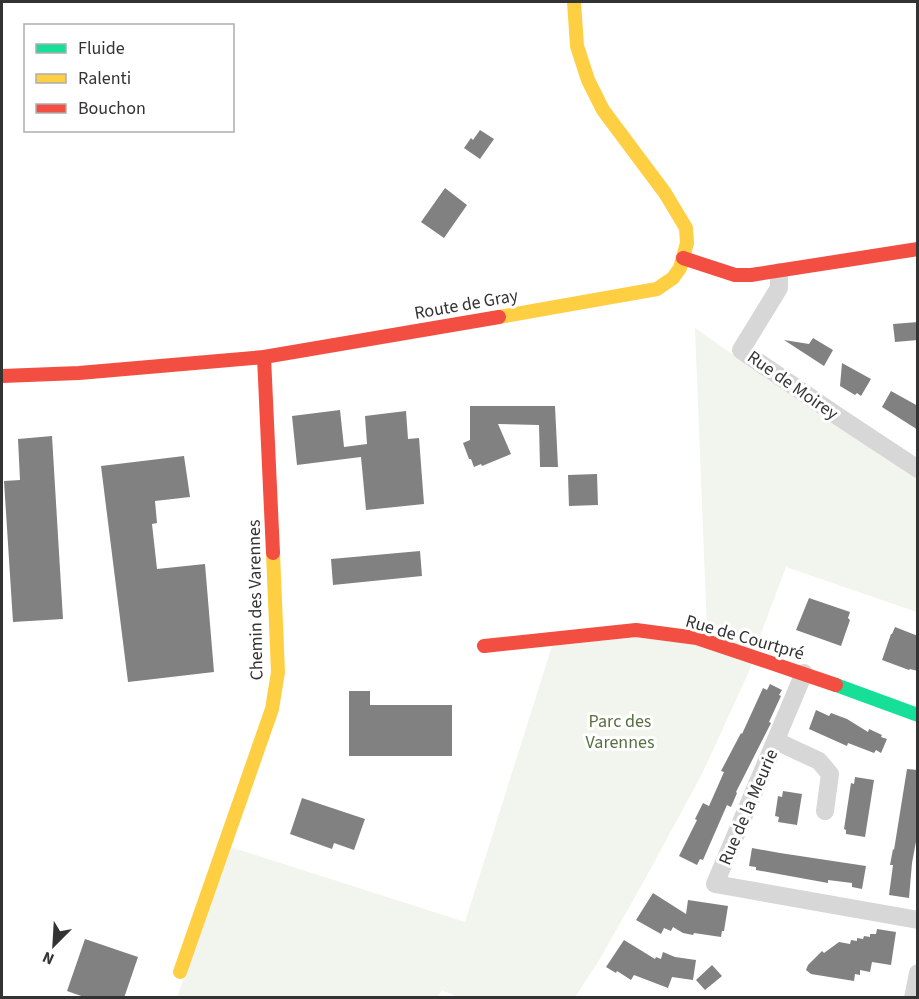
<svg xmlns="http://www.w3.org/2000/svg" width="919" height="999" font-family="'Source Sans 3',sans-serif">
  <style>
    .green { fill: #f1f5ed }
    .building { fill: #818181 }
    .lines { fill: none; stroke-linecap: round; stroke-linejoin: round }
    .street { stroke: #d7d7d7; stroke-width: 18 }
    .fast { stroke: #16e098; stroke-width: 14 }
    .slow { stroke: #ffcf43; stroke-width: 14 }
    .jam { stroke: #f24e42; stroke-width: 14 }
    .labels { text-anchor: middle; stroke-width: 6; stroke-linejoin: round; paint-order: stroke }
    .street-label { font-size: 18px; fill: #333; stroke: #fff }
    .park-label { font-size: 18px; fill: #56703f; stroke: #fff }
  </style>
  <rect width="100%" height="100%" fill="#fff"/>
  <polygon class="green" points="695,328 802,403 917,478 917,612 786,567 754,652 751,667 703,772 644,881 598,962 575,997 457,997 442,990 437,998 177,998 227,846 465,922 552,646 707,630"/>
  <g class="building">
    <polygon points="480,130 494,139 480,159 464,148 471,138 473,140"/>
    <polygon points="445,188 467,205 444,238 421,222"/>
    <polygon points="918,322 918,340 895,342 893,324"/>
    <polygon points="813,338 833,350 824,366 784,340 809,344"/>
    <polygon points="842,363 871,379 861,396 857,393 855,395 840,386"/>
    <polygon points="891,391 918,406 918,430 882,407"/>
    <polygon points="470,406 555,406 558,467 540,467 539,425 498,424 511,454 482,466 481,464 474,467 471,459 469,459 463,443 470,440"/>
    <polygon points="340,410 344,447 367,444 365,416 406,411 408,439 419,438 424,504 366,510 361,457 297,465 292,416"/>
    <polygon points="52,436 63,619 13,622 4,481 20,480 18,439"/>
    <polygon points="184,456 190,497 155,501 157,523 152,524 157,569 205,564 214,672 128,682 101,466"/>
    <polygon points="597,474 598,505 569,506 568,475"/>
    <polygon points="420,551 422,576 333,585 331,559"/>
    <polygon points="809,598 850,612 848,618 850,620 841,646 796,630"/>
    <polygon points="895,627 918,636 918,671 910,669 909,670 882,660 891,634 892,634"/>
    <polygon points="770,684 782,690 779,695 781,696 769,722 771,723 736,792 737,793 731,807 727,805 703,860 700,859 697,865 679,856 697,820 695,819 703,803 709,806 724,772 721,771 741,733 742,734 763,688 767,690"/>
    <polygon points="349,691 370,691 370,705 452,705 452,756 349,756"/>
    <polygon points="816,710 829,716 831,713 847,719 868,732 869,729 882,735 881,737 887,739 881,753 876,750 874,753 848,743 847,746 809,729"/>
    <polygon points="907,769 918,770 918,824 916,831 918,831 912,863 909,898 889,895 893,865 890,865 893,849 894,850"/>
    <polygon points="855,777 874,780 865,837 846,834 846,830 844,829 851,783 854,784"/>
    <polygon points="783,791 802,794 797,825 778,822 779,817 775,816 778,796 782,797"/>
    <polygon points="302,798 365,819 354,850 334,843 332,849 290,834"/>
    <polygon points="752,848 780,853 866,866 862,889 852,887 852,883 828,880 828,883 756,870 756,867 749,866"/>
    <polygon points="653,893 686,914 688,900 728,906 724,931 722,931 721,937 694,933 693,935 683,933 673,927 671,931 664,928 661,934 636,920"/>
    <polygon points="877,929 896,932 891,965 872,962 870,972 860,970 860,975 855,974 854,981 811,974 806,970 808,965 822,951 824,953 839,942 850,944 851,940 857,941 857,938 863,939 864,936 870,937 870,934 876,934"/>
    <polygon points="85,939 138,957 124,998 87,998 67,991"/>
    <polygon points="624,940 655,959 656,957 661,959 663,952 675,957 696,960 693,980 672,977 668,988 634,975 631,980 617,971 616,973 606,967"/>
    <polygon points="712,965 722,976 705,990 696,980"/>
  </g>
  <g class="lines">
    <g class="street">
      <polyline points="779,272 779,288 741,350 839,417 918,469"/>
      <polyline points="804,673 715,884 918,920"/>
      <polyline points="776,741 819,761 830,774 825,811"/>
      <polyline points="913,998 918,973"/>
    </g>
    <polyline class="fast" points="836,685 918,715"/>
    <g class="slow">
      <polyline points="499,317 657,289 673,278 680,268 687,243 686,228 665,193 603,110 588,80 577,46 574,2"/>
      <polyline points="180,972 272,709 278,672 273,553"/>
    </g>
    <g class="jam">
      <polyline points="683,258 735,275 751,275 918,249"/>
      <polyline points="264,357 273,553"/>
      <polyline points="2,376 79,373 264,357 499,317"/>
      <polyline points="484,646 636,630 697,638 836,685"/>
    </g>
  </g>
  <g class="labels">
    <g class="street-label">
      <text transform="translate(466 304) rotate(-10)" y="6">Route de Gray</text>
      <text transform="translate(793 385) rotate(35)" y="6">Rue de Moirey</text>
      <text transform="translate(255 600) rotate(-91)" y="6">Chemin des Varennes</text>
      <text transform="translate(745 637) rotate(16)" y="6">Rue de Courtpré</text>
      <text transform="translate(748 807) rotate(-67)" y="6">Rue de la Meurie</text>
    </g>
    <g class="park-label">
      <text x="620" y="727">Parc des<tspan x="620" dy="21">Varennes</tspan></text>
    </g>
  </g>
  <rect width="919" height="999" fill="none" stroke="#333333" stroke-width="6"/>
  <rect x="24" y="24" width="210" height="108" fill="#ffffff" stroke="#adadad" stroke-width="1.5"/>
  <rect x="36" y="44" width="30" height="9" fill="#16e098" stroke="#adadad" stroke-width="1.5"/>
  <text x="78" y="54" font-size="18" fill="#333333">Fluide</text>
  <rect x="36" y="74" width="30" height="9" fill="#ffcf43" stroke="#adadad" stroke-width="1.5"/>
  <text x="78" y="84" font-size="18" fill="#333333">Ralenti</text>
  <rect x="36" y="104" width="30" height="9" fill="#f24e42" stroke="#adadad" stroke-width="1.5"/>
  <text x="78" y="114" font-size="18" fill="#333333">Bouchon</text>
  <g transform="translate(54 945) rotate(204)" stroke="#ffffff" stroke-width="4.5" paint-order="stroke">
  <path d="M0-4.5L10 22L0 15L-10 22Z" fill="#333333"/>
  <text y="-9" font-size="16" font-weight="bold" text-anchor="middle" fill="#333333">N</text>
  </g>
</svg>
